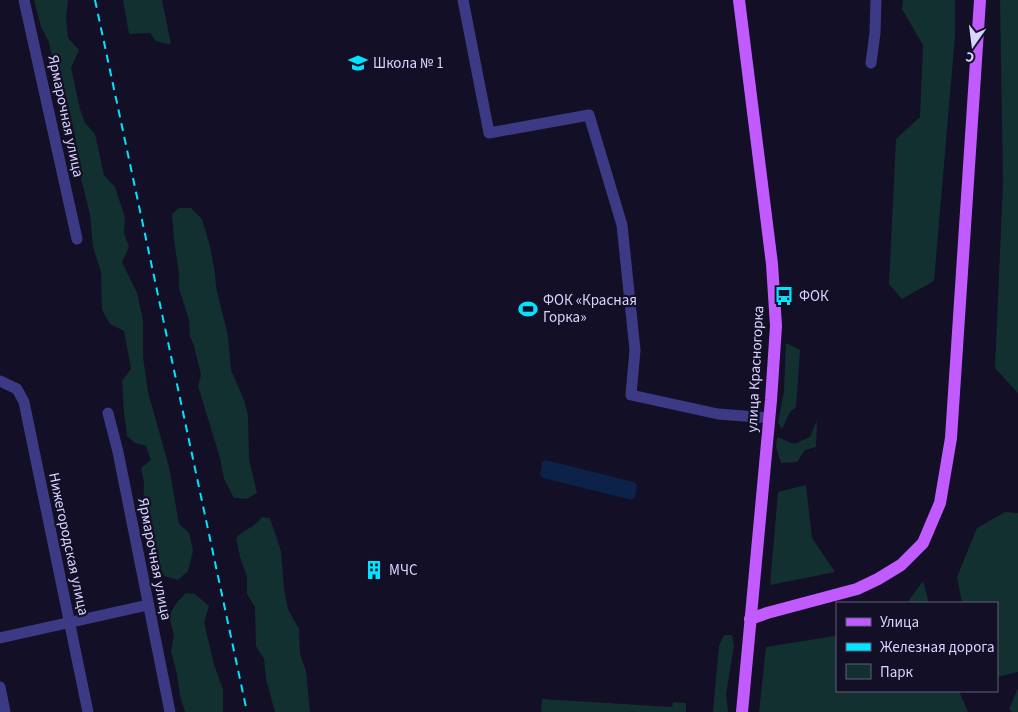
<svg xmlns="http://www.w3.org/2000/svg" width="1018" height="712" font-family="'Source Sans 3',sans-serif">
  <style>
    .green { fill: #12302f }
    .water { fill: #0c2248 }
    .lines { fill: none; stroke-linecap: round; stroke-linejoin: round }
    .minor { stroke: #3d3a85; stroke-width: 11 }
    .major { stroke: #c25bff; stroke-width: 12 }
    .rail { stroke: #00e5ff; stroke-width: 2; stroke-dasharray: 8 6; stroke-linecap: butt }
    .labels { text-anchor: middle; stroke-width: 4.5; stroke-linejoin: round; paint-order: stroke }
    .poi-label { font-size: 15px; fill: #d9d4ff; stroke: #130f26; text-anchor: start }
    .street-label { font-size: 15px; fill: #d9d4ff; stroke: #130f26 }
  </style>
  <rect width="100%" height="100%" fill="#130f26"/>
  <g class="green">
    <polygon points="34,0 68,0 66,17 68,38 79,50 71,68 80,109 85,123 95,134 104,175 115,187 125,218 124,233 129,247 122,262 137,293 143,320 143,357 148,392 169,467 179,524 189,533 193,551 188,571 178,580 164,576 150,543 148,527 143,511 144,483 141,468 151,460 146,446 135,443 127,436 124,412 122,381 131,369 124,331 110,324 102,310 101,272 93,247 90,214 78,167 75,136 66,96 55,71 49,42 41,27"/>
    <polygon points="123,0 162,0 171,44 167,44 156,41 150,33 129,34"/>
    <polygon points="903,0 955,0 955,36 934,281 902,299 889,284 896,139 920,117 923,45 902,9"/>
    <polygon points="1000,0 1018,0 1018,393 995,368 1003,183"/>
    <polygon points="179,208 191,208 202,219 210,246 215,273 216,287 228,336 231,370 244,400 248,415 249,459 257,493 247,499 234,498 224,479 220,458 198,386 201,375 194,346 190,336 189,320 179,288 179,273 174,240 172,214"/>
    <polygon points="786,343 800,350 796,407 790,412 782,429 778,423 784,391"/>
    <polygon points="817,420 816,447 805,450 797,462 781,463 776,447 777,437 794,444 810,437"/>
    <polygon points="806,485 812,538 835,572 770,585 778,492"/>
    <polygon points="1005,512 1018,513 1018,672 997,677 997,603 962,603 957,577 977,528"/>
    <path d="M262,517L270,518L281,551L284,589L288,609L299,629L300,654L306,671L310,712H275L266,679L264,659L256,646L255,607L247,594V577L240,557L236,538C245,528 254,528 262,517Z"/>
    <polygon points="923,581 929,603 907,603"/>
    <polygon points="186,593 195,594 209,606 204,622 214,665 223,689 223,712 185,712 180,696 177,674 171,651 174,635 169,616 177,602"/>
    <polygon points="724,635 732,635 734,645 726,694 728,712 713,712 719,646"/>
    <polygon points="834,636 837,637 837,691 959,691 968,712 759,712 766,647"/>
    <polygon points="1018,688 1018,712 1012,712 1009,709"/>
    <polygon points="542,699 672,707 673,702 686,703 686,712 541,712"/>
  </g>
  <polygon class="water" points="546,460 634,482 637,485 635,497 632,500 543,478 540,475 542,462"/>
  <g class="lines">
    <g class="minor">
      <polyline points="24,0 77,239"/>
      <polyline points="463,0 489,133 589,115 622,225 635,350 631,395 718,414 769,418"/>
      <polyline points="871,63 875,33 876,0"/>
      <polyline points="0,381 17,389 24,402 88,712"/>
      <polyline points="108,413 118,452 170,712"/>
      <polyline points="0,638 148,605"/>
      <polyline points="0,687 5,712"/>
    </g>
    <g class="major">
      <polyline points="739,0 772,264 776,326 771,400 742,712"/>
      <polyline points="750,619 767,613 857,589 878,579 901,565 923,543 940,503 951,438 980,0"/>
    </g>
    <polyline class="rail" points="95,0 247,712"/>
  </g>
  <defs>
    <g id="school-bare" transform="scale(1.5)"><path d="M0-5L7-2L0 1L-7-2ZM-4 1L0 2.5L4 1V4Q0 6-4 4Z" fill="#00e5ff" stroke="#130f26" stroke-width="2.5" paint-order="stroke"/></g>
    <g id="bus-bare" transform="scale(1.5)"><path d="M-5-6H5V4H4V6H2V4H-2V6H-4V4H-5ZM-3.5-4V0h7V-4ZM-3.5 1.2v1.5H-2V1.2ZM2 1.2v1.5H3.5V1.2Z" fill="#00e5ff" stroke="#130f26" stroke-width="2.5" paint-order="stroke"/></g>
    <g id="stadium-bare" transform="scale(1.5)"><path d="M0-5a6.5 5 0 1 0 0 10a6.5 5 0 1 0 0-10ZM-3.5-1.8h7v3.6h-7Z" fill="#00e5ff" stroke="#130f26" stroke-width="2.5" paint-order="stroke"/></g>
    <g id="building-bare" transform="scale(1.5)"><path d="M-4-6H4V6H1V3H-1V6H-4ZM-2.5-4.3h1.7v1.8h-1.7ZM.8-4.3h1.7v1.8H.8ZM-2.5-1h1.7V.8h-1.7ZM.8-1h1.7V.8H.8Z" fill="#00e5ff" stroke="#130f26" stroke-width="2.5" paint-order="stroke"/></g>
  </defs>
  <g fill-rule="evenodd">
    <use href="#school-bare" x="358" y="63"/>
    <use href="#bus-bare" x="784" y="296"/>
    <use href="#stadium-bare" x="528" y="309"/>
    <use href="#building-bare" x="374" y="570"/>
  </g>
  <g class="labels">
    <g class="poi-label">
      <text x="373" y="68">Школа № 1</text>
      <text x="799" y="301">ФОК</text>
      <text x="543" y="305">ФОК «Красная<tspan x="543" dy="17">Горка»</tspan></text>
      <text x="389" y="575">МЧС</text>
    </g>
    <g class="street-label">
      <text transform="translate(66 116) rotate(78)" y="5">Ярмарочная улица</text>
      <text transform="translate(755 369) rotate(-87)" y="5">улица Красногорка</text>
      <text transform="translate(69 544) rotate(78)" y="5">Нижегородская улица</text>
      <text transform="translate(155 559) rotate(79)" y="5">Ярмарочная улица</text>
    </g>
  </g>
  <rect x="836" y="602" width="162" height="90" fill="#130f26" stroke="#625e7d"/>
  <rect x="846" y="618" width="25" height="8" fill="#c25bff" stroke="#625e7d"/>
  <text x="880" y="627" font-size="15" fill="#d9d4ff">Улица</text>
  <rect x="846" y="643" width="25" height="8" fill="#00e5ff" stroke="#625e7d"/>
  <text x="880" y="652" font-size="15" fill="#d9d4ff">Железная дорога</text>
  <rect x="846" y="664" width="25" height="15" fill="#12302f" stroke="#625e7d"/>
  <text x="880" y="677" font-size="15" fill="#d9d4ff">Парк</text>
  <g transform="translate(973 45) rotate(194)" stroke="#130f26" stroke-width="4" paint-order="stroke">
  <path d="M0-4L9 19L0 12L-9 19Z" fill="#d9d4ff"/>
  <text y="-8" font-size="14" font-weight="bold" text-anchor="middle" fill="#d9d4ff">С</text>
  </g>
</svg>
